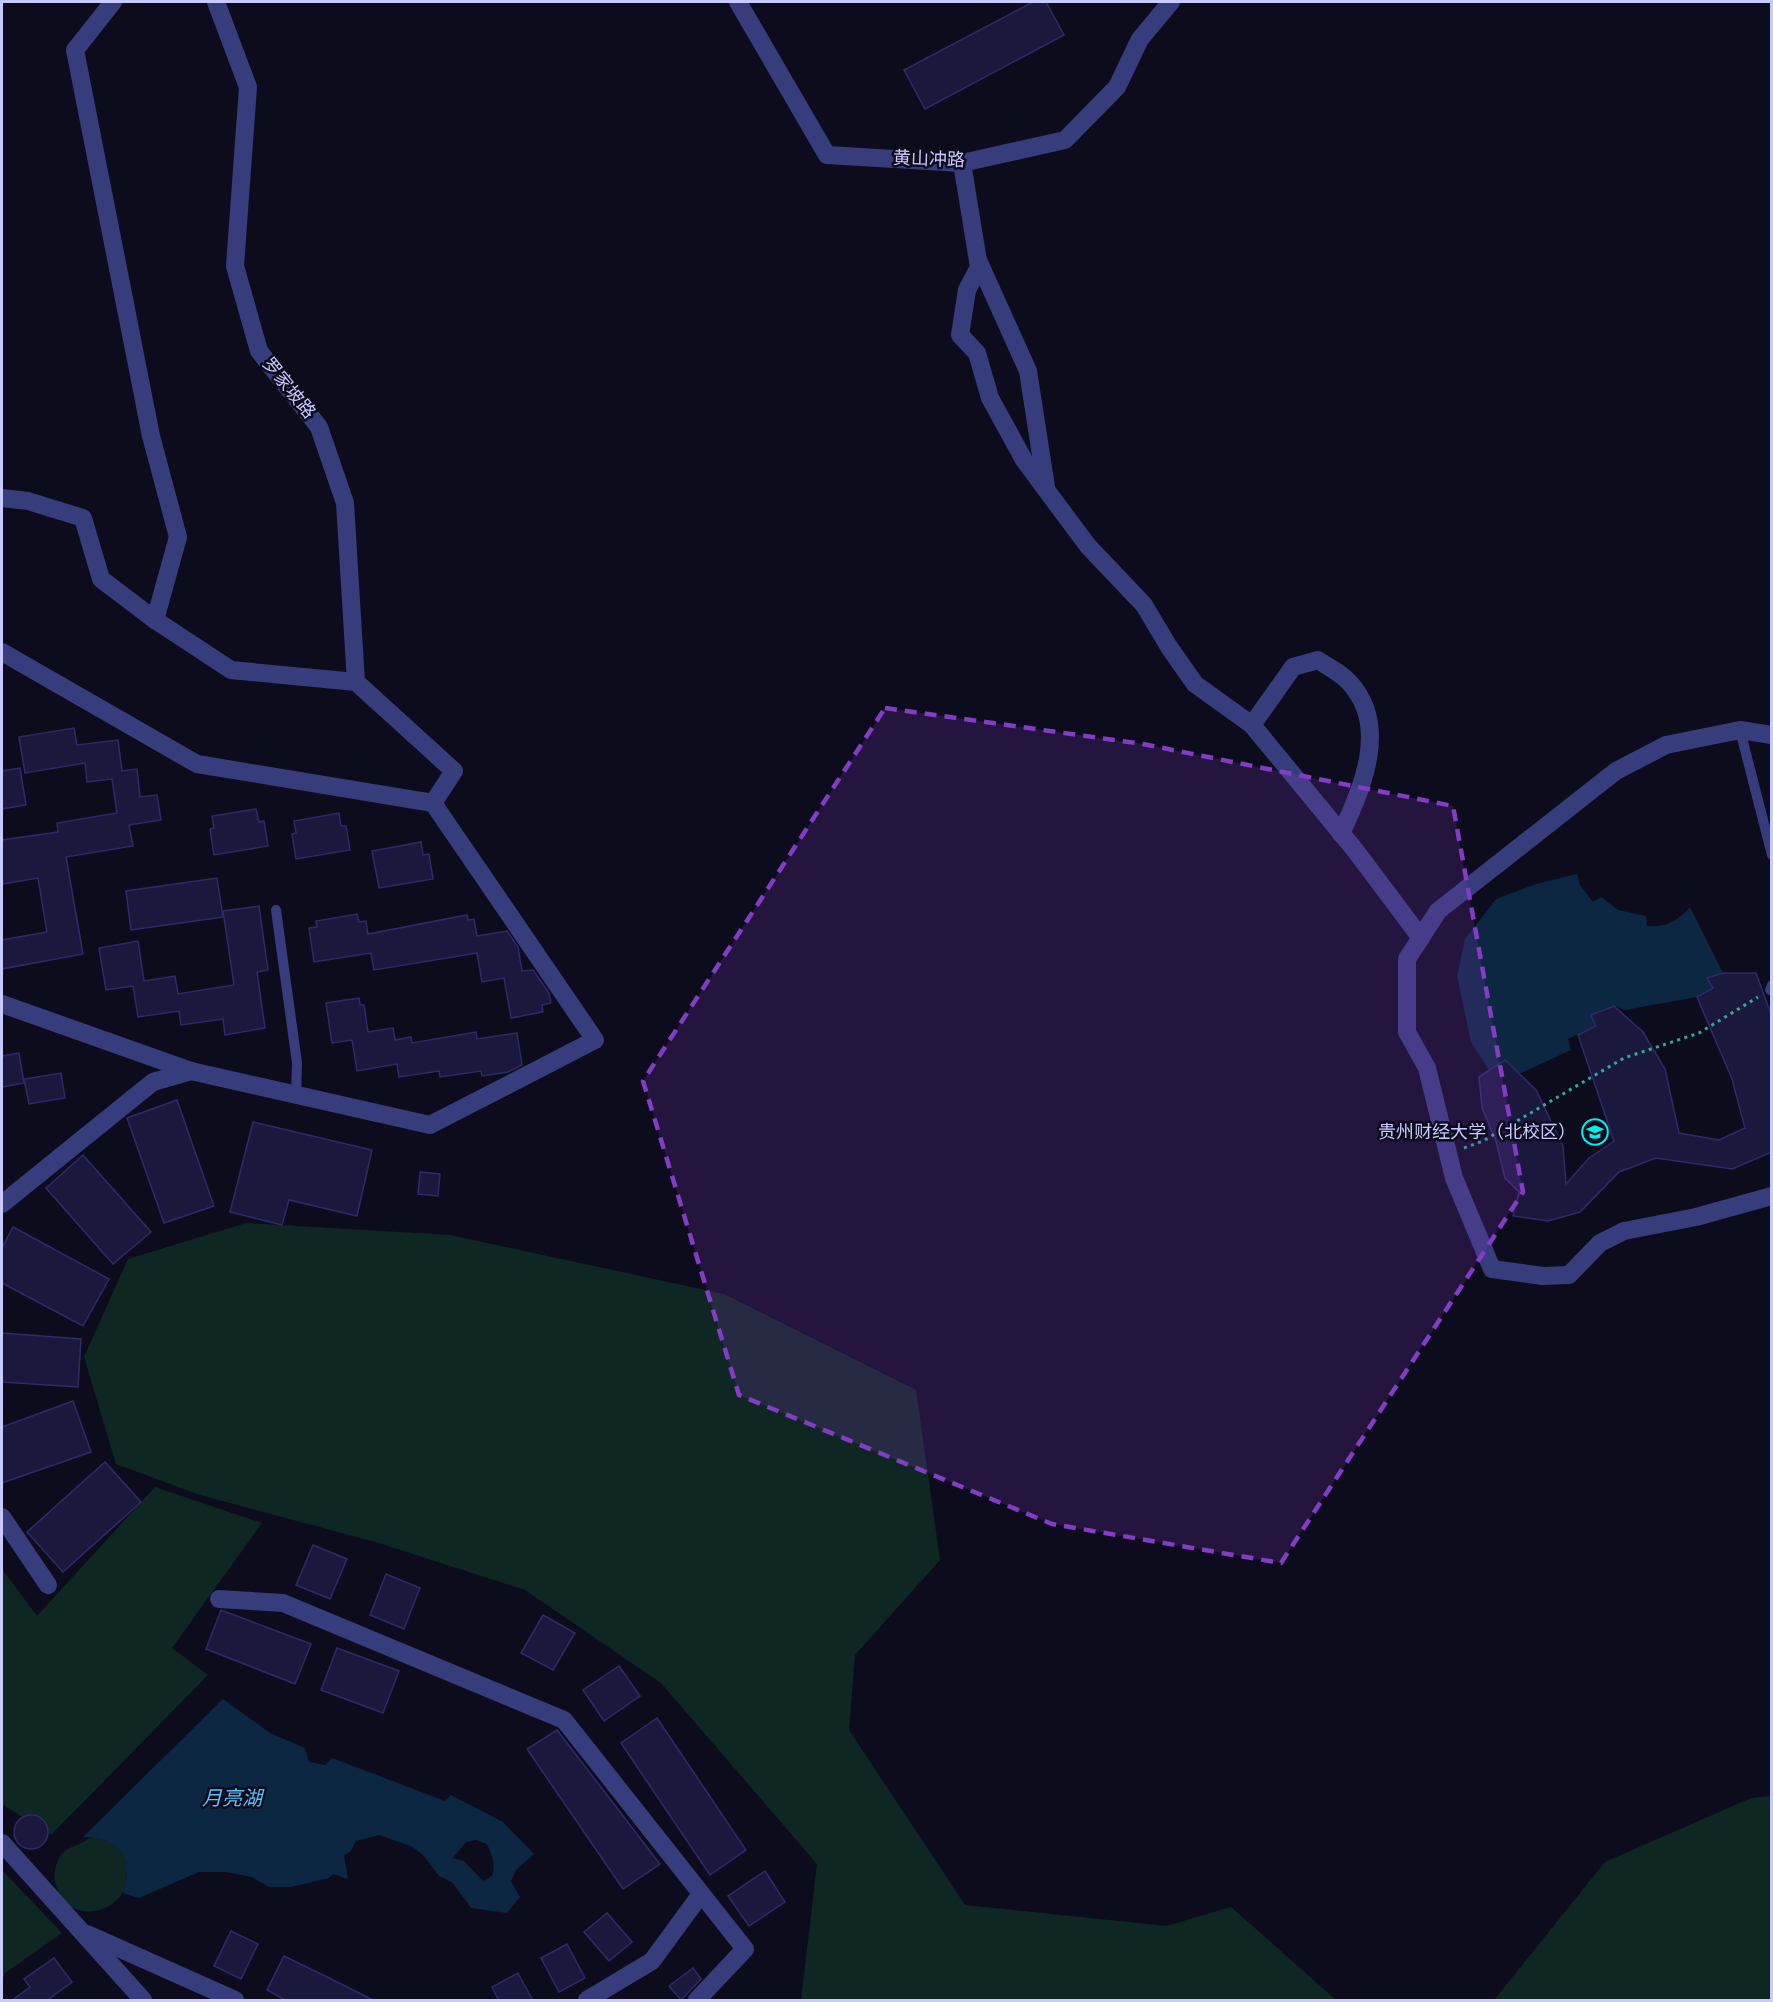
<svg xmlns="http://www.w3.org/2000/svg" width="1773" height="2002" font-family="Poppins,'Noto Sans SC',sans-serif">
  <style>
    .green { fill: #0f2723 }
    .water { fill: #0c2741; fill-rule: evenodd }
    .building { fill: #1b183e; stroke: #2f2a6a; stroke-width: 1.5 }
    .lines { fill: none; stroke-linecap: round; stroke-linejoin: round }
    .path { stroke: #2ead96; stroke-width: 3; stroke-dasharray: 3 4.5; stroke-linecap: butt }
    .lane { stroke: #373d7c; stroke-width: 10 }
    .street { stroke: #373d7c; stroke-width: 18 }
    .marked { fill: #833cc5; fill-opacity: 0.2; stroke: #833cc5; stroke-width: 4.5; stroke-dasharray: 12 8; stroke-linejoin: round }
    .labels { text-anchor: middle; stroke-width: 5; stroke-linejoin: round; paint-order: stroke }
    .street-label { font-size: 18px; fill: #c8c9fe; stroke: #0d0c1d }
    .poi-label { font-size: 18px; fill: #c8c9fe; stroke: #0d0c1d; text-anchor: end }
    .water-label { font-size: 20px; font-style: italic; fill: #57c4fd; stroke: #0d0c1d }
  </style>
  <rect width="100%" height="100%" fill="#0d0c1d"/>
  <g class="green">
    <polygon points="246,1223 450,1235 724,1294 916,1390 940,1560 855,1655 849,1730 965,1905 1166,1926 1231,1907 1336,2000 801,2000 817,1864 661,1683 525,1590 379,1543 200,1495 116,1464 84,1357 128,1259"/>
    <polygon points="155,1487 262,1523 172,1648 208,1675 51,1835 2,1804 2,1569 37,1616"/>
    <polygon points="1771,1796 1771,2000 1494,2000 1605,1862 1751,1798"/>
    <path d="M89,1838C108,1838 118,1845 127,1862L125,1864C139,1911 68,1932 56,1885C53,1876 55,1866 59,1858C67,1845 81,1846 89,1838Z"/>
    <polygon points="2,1870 62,1933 5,1973 2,1981"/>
  </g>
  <g class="water">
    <path d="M1577,874L1580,885L1593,902L1601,897L1618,910L1646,916L1647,926C1665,928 1678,921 1690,907L1723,973L1707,978L1713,988L1697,997L1625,1010L1614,1006L1592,1015L1596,1026L1568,1039L1571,1050L1519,1074L1505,1060L1489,1070L1471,1042L1457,976L1465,939L1496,899L1536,884Z"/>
    <path d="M223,1699L270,1733L305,1748L309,1762L325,1765L332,1758L445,1801L451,1795L503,1822L534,1854L516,1870L511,1881L520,1897L507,1913L471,1908L452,1882L439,1876L423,1855L413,1847L379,1835L356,1841L350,1852L344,1855L348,1879L333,1874L329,1878L291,1887H269L252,1877L226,1872H199L139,1898L123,1893L127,1878L125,1864L127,1862C116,1842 105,1838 83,1837ZM476,1840L487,1844C492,1855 496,1864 492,1876L483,1881L464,1861L453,1858L466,1842Z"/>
  </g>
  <g class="building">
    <polygon points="1033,2 1046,2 1064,35 925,109 904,70"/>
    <polygon points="74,728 77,745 118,740 122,771 137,769 140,797 157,795 161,820 129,825 133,846 66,857 83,954 2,969 2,940 47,932 38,878 2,884 2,840 58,832 57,823 117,813 112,779 87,782 85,763 25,773 19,737"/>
    <polygon points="20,768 26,805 2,809 2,771"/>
    <polygon points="256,809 259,822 264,821 268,846 214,855 210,829 214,828 212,816"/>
    <polygon points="339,813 341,826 346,826 350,850 296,859 292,834 296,833 294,821"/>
    <polygon points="421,842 423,855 429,854 433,879 379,888 372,851"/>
    <polygon points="217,878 223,917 131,930 126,891"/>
    <polygon points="259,906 268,970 257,972 265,1028 225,1035 223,1019 181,1025 179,1011 138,1017 133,986 106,990 99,948 138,941 144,981 175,976 178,994 234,985 223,911"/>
    <polygon points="357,914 359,922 366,921 368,934 467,915 468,920 474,919 477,936 507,931 518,947 522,971 533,970 549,993 551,1003 542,1005 543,1012 511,1018 504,978 482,982 477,953 374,970 371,953 314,962 309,928 317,927 316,921"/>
    <polygon points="1723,973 1756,973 1772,1017 1772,1152 1732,1169 1656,1158 1619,1172 1580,1212 1548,1221 1513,1216 1519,1192 1505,1178 1496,1141 1482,1108 1479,1077 1505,1060 1536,1090 1563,1146 1566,1184 1589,1158 1614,1141 1578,1035 1596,1026 1591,1015 1614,1006 1643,1032 1665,1069 1679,1133 1719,1140 1745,1128 1732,1079 1697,997 1713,988 1707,978"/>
    <polygon points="359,998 360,1005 364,1005 368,1032 393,1028 395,1040 411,1037 412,1043 476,1032 477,1039 517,1033 522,1065 508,1072 482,1076 481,1071 440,1077 439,1071 399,1077 397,1064 357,1071 352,1040 332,1043 326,1003"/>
    <polygon points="19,1053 24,1083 2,1087 2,1056"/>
    <polygon points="61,1073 65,1098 29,1104 24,1079"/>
    <polygon points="177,1100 214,1206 164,1223 127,1118"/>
    <polygon points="253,1122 372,1150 357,1216 289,1200 282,1225 230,1212"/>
    <polygon points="83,1155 151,1232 113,1264 46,1188"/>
    <polygon points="420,1172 440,1174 438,1196 418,1194"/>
    <polygon points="13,1227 109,1279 83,1326 2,1283 2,1248"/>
    <polygon points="2,1333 81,1339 78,1387 2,1382"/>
    <polygon points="73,1401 91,1452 2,1483 2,1427"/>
    <polygon points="105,1462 141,1502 63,1572 27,1532"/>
    <polygon points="313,1545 347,1559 330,1599 296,1585"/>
    <polygon points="386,1574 420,1588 404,1629 370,1615"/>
    <polygon points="221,1610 311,1644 295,1684 206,1649"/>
    <polygon points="543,1615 575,1633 553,1670 521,1653"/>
    <polygon points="337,1648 399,1671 383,1713 321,1690"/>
    <polygon points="619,1666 640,1696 604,1721 583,1690"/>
    <polygon points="657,1718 746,1850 710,1875 621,1743"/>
    <polygon points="557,1730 660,1864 623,1889 527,1749"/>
    <circle cx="31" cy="1832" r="17"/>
    <polygon points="765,1871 785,1902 749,1926 728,1896"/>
    <polygon points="607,1913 632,1942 609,1961 584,1932"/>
    <polygon points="231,1931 258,1944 241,1979 214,1966"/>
    <polygon points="567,1944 585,1978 559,1992 541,1958"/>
    <polygon points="284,1956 323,1975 375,2001 287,2001 267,1990"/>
    <polygon points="54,1958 72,1982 46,2001 11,2001 30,1987 24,1979"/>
    <polygon points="693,1968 701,1979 681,2000 669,1986"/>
    <polygon points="518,1973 533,2001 499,2001 492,1987"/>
  </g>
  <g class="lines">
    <polyline class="path" points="1464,1148 1483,1141 1624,1058 1699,1033 1758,997"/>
    <g class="lane">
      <polyline points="1740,730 1772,855"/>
      <polyline points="276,910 297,1063 296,1095"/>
      <polyline points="1770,990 1772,985"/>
    </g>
    <g class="street">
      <polyline points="216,2 248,87 235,266 259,351 319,427 345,503 356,682 454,771 433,803"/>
      <polyline points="738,2 827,155 962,163 1065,140 1117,87 1140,39 1171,2"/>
      <polyline points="962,163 979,267 967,290 960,335 977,353 990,398 1024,460 1088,546 1144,605 1169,647 1195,684 1252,725 1355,850 1421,938"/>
      <polyline points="978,260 1028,371 1046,487"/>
      <polyline points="2,498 28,501 83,518 101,579 155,620 178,537 151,436 75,50 113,2"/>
      <polyline points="155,620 231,670 356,682"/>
      <polyline points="2,652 197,764 433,803 595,1040 430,1125 191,1071 153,1082 2,1204"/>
      <path d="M1252,725L1293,667L1318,660C1328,667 1341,673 1349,682C1390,726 1362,788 1341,834"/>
      <polyline points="1772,735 1740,730 1666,745 1616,771 1438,911 1407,959 1407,1032 1427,1068 1454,1178 1492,1269 1543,1276 1569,1275 1600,1243 1624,1231 1696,1217 1772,1196"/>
      <polyline points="2,1004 191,1071"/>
      <polyline points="2,1517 48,1585"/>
      <polyline points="219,1599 283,1603 564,1720 745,1949 697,2000"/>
      <polyline points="2,1843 143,2000"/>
      <polyline points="87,1934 235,2000"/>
      <polyline points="587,2000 652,1961 701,1894"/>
    </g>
  </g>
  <path class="marked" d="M885,708L1143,744L1453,806L1523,1192L1281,1563L1052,1524L739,1395L643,1081Z"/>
  <defs>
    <g id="university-ring" transform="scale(1.35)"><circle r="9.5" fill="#0d0c1d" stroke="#02f0ec" stroke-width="1.5"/><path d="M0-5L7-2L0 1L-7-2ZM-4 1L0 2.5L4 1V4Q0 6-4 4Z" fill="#02f0ec"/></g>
  </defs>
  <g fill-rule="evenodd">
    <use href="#university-ring" x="1595" y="1132"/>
  </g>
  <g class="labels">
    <g class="street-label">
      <text transform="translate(929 159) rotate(2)" y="6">黄山冲路</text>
      <text transform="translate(289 388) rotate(51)" y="6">罗家坡路</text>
    </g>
    <g class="poi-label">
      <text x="1576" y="1138">贵州财经大学（北校区）</text>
    </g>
    <g class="water-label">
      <text x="232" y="1805">月亮湖</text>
    </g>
  </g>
  <rect width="1773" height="2002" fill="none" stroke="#c8c9fe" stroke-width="6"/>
</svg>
